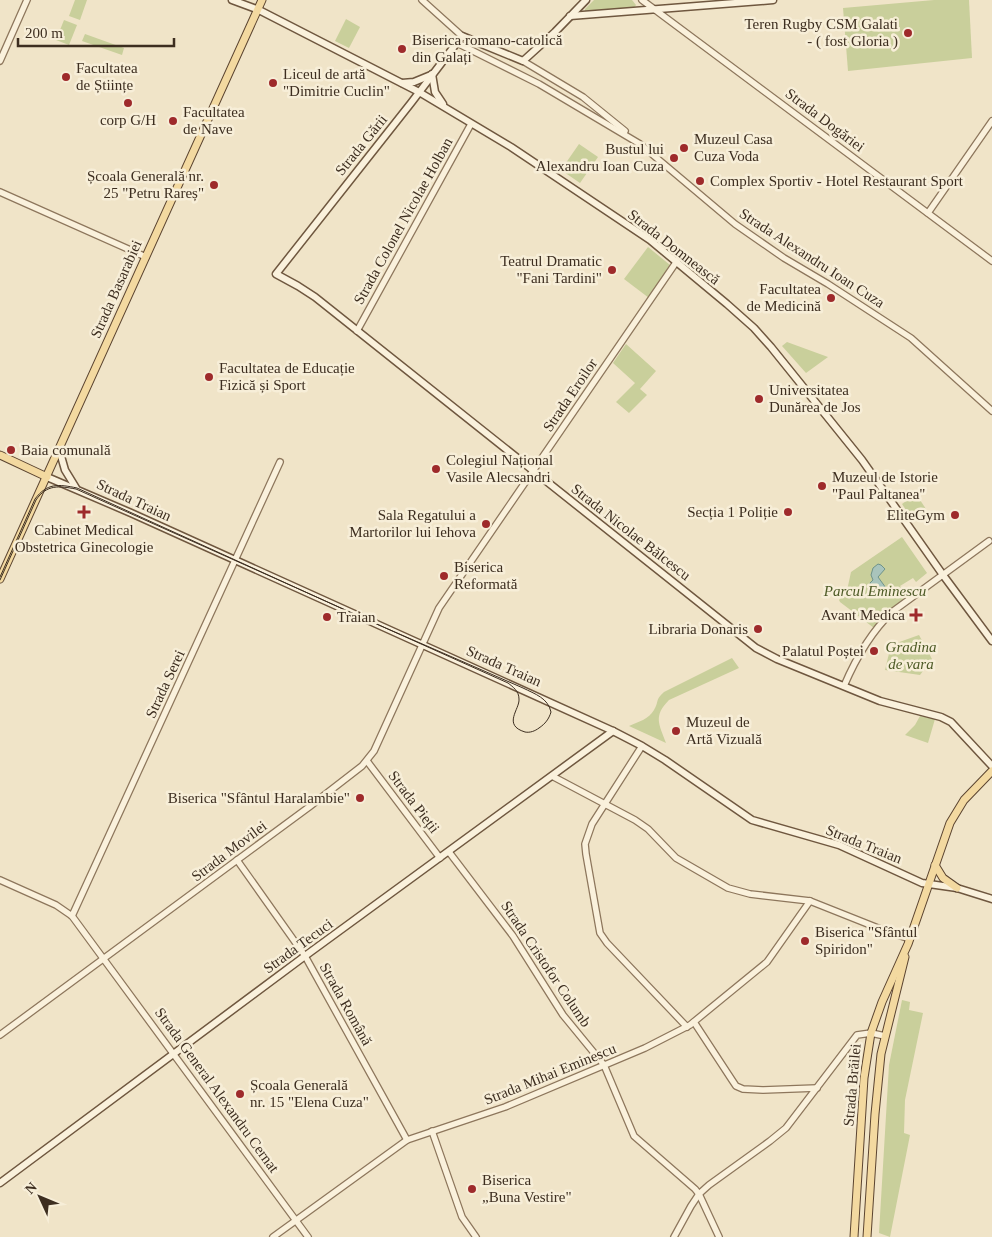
<svg xmlns="http://www.w3.org/2000/svg" width="992" height="1237" font-family="'Times New Roman',serif">
  <style>
    .green { fill: #c9cf9b }
    .water { fill: #a9c4bc; stroke: #6f938a }
    .lines { fill: none; stroke-linecap: round; stroke-linejoin: round }
    .tertiary-casing { stroke: #8d765c; stroke-width: 8 }
    .secondary-casing { stroke: #6f573f; stroke-width: 9 }
    .primary-casing { stroke: #5b4430; stroke-width: 9 }
    .tertiary { stroke: #faf1dc; stroke-width: 5.5 }
    .secondary { stroke: #faf1dc; stroke-width: 6 }
    .primary { stroke: #f3d9a0; stroke-width: 7 }
    .tram { stroke: #3d2e20; stroke-width: 1 }
    .poi-dot { fill: #9e2a2b; stroke: #f7eed8; stroke-width: 2 }
    .labels { text-anchor: middle; stroke-width: 5; stroke-linejoin: round; paint-order: stroke }
    .poi-label { font-size: 15px; fill: #3d2e20; stroke: #f7eed8; text-anchor: start }
    .street-label { font-size: 15px; fill: #3d2e20; stroke: #f7eed8 }
    .park-label { font-size: 15px; font-style: italic; fill: #4d5a26; stroke: #f7eed8 }
  </style>
  <rect width="100%" height="100%" fill="#f0e4c8"/>
  <g class="green">
    <polygon points="75,0 87,0 80,20 69,16"/>
    <polygon points="594,0 632,0 636,5 634,8 585,11 585,9"/>
    <polygon points="934,0 969,0 972,58 848,71 843,8"/>
    <polygon points="346,19 360,27 349,48 335,41"/>
    <polygon points="64,20 77,25 69,45 56,40"/>
    <polygon points="85,34 124,48 122,55 82,41"/>
    <polygon points="579,144 598,157 580,183 561,170"/>
    <polygon points="648,247 670,265 649,298 624,279"/>
    <polygon points="787,342 828,357 806,373 782,346"/>
    <polygon points="626,344 656,371 640,389 647,395 629,413 616,402 635,383 613,363"/>
    <polygon points="916,494 926,509 912,519 902,504"/>
    <polygon points="902,537 927,573 916,582 913,578 900,586 908,596 874,628 840,602 839,600 849,588 848,586 851,572"/>
    <polygon points="919,635 932,659 920,675 885,670 891,645"/>
    <path d="M732,658L739,668L669,700C653,716 659,724 666,743L629,726C638,722 649,719 654,710C659,702 655,700 664,692Z"/>
    <polygon points="920,716 935,719 928,743 905,735 915,725"/>
    <polygon points="902,1000 910,1002 909,1010 923,1013 905,1100 904,1133 910,1135 890,1237 879,1233 889,1065"/>
  </g>
  <polygon class="water" points="878,564 881,565 885,569 878,577 886,588 881,595 876,594 870,586 870,583 873,580 871,575 873,568"/>
  <g class="lines">
    <g class="tertiary-casing">
      <g id="tertiary">
        <polyline points="422,0 462,36"/>
        <polyline points="642,0 992,261"/>
        <polyline points="457,43 539,84 640,144 735,224 784,258 828,284 911,338 992,411"/>
        <polyline points="0,61 27,0"/>
        <polyline points="523,61 583,97 625,131"/>
        <polyline points="0,192 146,257"/>
        <polyline points="928,213 992,121"/>
        <polyline points="357,331 471,124"/>
        <path d="M844,686C856,658 870,633 892,612L989,541"/>
        <polyline points="642,746 592,824 585,844 586,854 600,933 607,943 687,1027"/>
        <polyline points="367,761 440,858"/>
        <polyline points="552,776 635,820 648,829 676,858 728,888 750,894 810,901 888,932 910,939"/>
        <polyline points="449,852 513,936 563,1015 604,1065 634,1136 695,1189 699,1194 719,1237"/>
        <polyline points="237,860 305,956 407,1140"/>
        <polyline points="0,880 56,905 72,916 308,1237"/>
        <polyline points="72,916 280,462"/>
        <polyline points="694,1022 732,1080 736,1086 743,1089 763,1090 817,1088"/>
        <polyline points="0,1035 309,807 362,766 374,751 439,608 677,261"/>
        <polyline points="432,1131 462,1217 476,1237"/>
        <polyline points="273,1237 407,1140 505,1107 645,1048 690,1025 767,962 810,901"/>
        <polyline points="674,1237 691,1206 699,1194 709,1185 770,1141 786,1128 857,1035 871,1033 885,1036"/>
      </g>
    </g>
    <g class="secondary-casing">
      <g id="secondary">
        <polyline points="232,0 259,10 419,92 511,147 650,240 727,304 754,328 771,347 862,460 943,575 992,641"/>
        <polyline points="586,0 555,32 523,61 462,36 411,103 276,274 298,286 315,297 756,648 777,659 880,701 941,717 951,722 992,766"/>
        <polyline points="570,16 773,0"/>
        <polyline points="432,74 435,92 443,104"/>
        <polyline points="402,83 414,82 431,75"/>
        <polyline points="59,449 65,470 76,488"/>
        <polyline points="47,477 131,513 613,731 642,746 665,760 752,820 839,845 922,883 957,888 992,899"/>
        <polyline points="0,1183 305,956 613,731"/>
      </g>
    </g>
    <g class="primary-casing">
      <g id="primary">
        <polyline points="0,455 47,477"/>
        <polyline points="0,579 262,0"/>
        <polyline points="935,865 943,878 957,888"/>
        <polyline points="854,1237 864,1078 871,1033 882,1002 908,944 950,823 964,800 992,771"/>
        <polyline points="867,1237 875,1114 881,1054 905,957"/>
      </g>
    </g>
    <use href="#tertiary" class="tertiary"/>
    <use href="#secondary" class="secondary"/>
    <use href="#primary" class="primary"/>
    <path class="tram" d="M0,577L35,499C47,483 58,484 77,488L356,615L523,688C535,694 548,698 551,712C549,719 545,724 539,728C535,731 530,733 525,732C502,725 520,709 519,699C519,691 513,687 508,683L76,489C59,486 47,484 36,500L0,580"/>
  </g>
  <g class="poi-dot">
    <circle cx="908" cy="33" r="5"/>
    <circle cx="402" cy="49" r="5"/>
    <circle cx="66" cy="77" r="5"/>
    <circle cx="273" cy="83" r="5"/>
    <circle cx="128" cy="103" r="5"/>
    <circle cx="173" cy="121" r="5"/>
    <circle cx="684" cy="148" r="5"/>
    <circle cx="674" cy="158" r="5"/>
    <circle cx="700" cy="181" r="5"/>
    <circle cx="214" cy="185" r="5"/>
    <circle cx="612" cy="270" r="5"/>
    <circle cx="831" cy="298" r="5"/>
    <circle cx="209" cy="377" r="5"/>
    <circle cx="759" cy="399" r="5"/>
    <circle cx="11" cy="450" r="5"/>
    <circle cx="436" cy="469" r="5"/>
    <circle cx="822" cy="486" r="5"/>
    <path d="M81.5 504.5h5v5h5v5h-5v5h-5v-5h-5v-5h5z"/>
    <circle cx="788" cy="512" r="5"/>
    <circle cx="955" cy="515" r="5"/>
    <circle cx="486" cy="524" r="5"/>
    <circle cx="444" cy="576" r="5"/>
    <path d="M913.5 607.5h5v5h5v5h-5v5h-5v-5h-5v-5h5z"/>
    <circle cx="327" cy="617" r="5"/>
    <circle cx="758" cy="629" r="5"/>
    <circle cx="874" cy="651" r="5"/>
    <circle cx="676" cy="731" r="5"/>
    <circle cx="360" cy="798" r="5"/>
    <circle cx="805" cy="941" r="5"/>
    <circle cx="240" cy="1094" r="5"/>
    <circle cx="472" cy="1189" r="5"/>
  </g>
  <g class="labels">
    <g class="poi-label">
      <text x="898" y="29" text-anchor="end">Teren Rugby CSM Galati<tspan x="898" dy="17">- ( fost Gloria )</tspan></text>
      <text x="412" y="45">Biserica romano-catolică<tspan x="412" dy="17">din Galați</tspan></text>
      <text x="76" y="73">Facultatea<tspan x="76" dy="17">de Științe</tspan></text>
      <text x="283" y="79">Liceul de artă<tspan x="283" dy="17">"Dimitrie Cuclin"</tspan></text>
      <text x="183" y="117">Facultatea<tspan x="183" dy="17">de Nave</tspan></text>
      <text x="128" y="125" text-anchor="middle">corp G/H</text>
      <text x="694" y="144">Muzeul Casa<tspan x="694" dy="17">Cuza Voda</tspan></text>
      <text x="664" y="154" text-anchor="end">Bustul lui<tspan x="664" dy="17">Alexandru Ioan Cuza</tspan></text>
      <text x="204" y="181" text-anchor="end">Școala Generală nr.<tspan x="204" dy="17">25 "Petru Rareș"</tspan></text>
      <text x="710" y="186">Complex Sportiv - Hotel Restaurant Sport</text>
      <text x="602" y="266" text-anchor="end">Teatrul Dramatic<tspan x="602" dy="17">"Fani Tardini"</tspan></text>
      <text x="821" y="294" text-anchor="end">Facultatea<tspan x="821" dy="17">de Medicină</tspan></text>
      <text x="219" y="373">Facultatea de Educație<tspan x="219" dy="17">Fizică și Sport</tspan></text>
      <text x="769" y="395">Universitatea<tspan x="769" dy="17">Dunărea de Jos</tspan></text>
      <text x="21" y="455">Baia comunală</text>
      <text x="446" y="465">Colegiul Național<tspan x="446" dy="17">Vasile Alecsandri</tspan></text>
      <text x="832" y="482">Muzeul de Istorie<tspan x="832" dy="17">"Paul Paltanea"</tspan></text>
      <text x="778" y="517" text-anchor="end">Secția 1 Poliție</text>
      <text x="476" y="520" text-anchor="end">Sala Regatului a<tspan x="476" dy="17">Martorilor lui Iehova</tspan></text>
      <text x="945" y="520" text-anchor="end">EliteGym</text>
      <text x="84" y="535" text-anchor="middle">Cabinet Medical<tspan x="84" dy="17">Obstetrica Ginecologie</tspan></text>
      <text x="454" y="572">Biserica<tspan x="454" dy="17">Reformată</tspan></text>
      <text x="905" y="620" text-anchor="end">Avant Medica</text>
      <text x="337" y="622">Traian</text>
      <text x="748" y="634" text-anchor="end">Libraria Donaris</text>
      <text x="864" y="656" text-anchor="end">Palatul Poștei</text>
      <text x="686" y="727">Muzeul de<tspan x="686" dy="17">Artă Vizuală</tspan></text>
      <text x="350" y="803" text-anchor="end">Biserica "Sfântul Haralambie"</text>
      <text x="815" y="937">Biserica "Sfântul<tspan x="815" dy="17">Spiridon"</tspan></text>
      <text x="250" y="1090">Școala Generală<tspan x="250" dy="17">nr. 15 "Elena Cuza"</tspan></text>
      <text x="482" y="1185">Biserica<tspan x="482" dy="17">„Buna Vestire"</tspan></text>
    </g>
    <g class="street-label">
      <text transform="translate(825 120) rotate(37)" y="5">Strada Dogăriei</text>
      <text transform="translate(361 145) rotate(-51)" y="5">Strada Gării</text>
      <text transform="translate(403 221) rotate(-61)" y="5">Strada Colonel Nicolae Holban</text>
      <text transform="translate(674 247) rotate(38)" y="5">Strada Domnească</text>
      <text transform="translate(812 258) rotate(33)" y="5">Strada Alexandru Ioan Cuza</text>
      <text transform="translate(116 289) rotate(-66)" y="5">Strada Basarabiei</text>
      <text transform="translate(570 395) rotate(-56)" y="5">Strada Eroilor</text>
      <text transform="translate(134 500) rotate(25)" y="5">Strada Traian</text>
      <text transform="translate(631 532) rotate(38)" y="5">Strada Nicolae Bălcescu</text>
      <text transform="translate(504 666) rotate(24)" y="5">Strada Traian</text>
      <text transform="translate(165 684) rotate(-65)" y="5">Strada Serei</text>
      <text transform="translate(414 802) rotate(53)" y="5">Strada Pieții</text>
      <text transform="translate(864 844) rotate(22)" y="5">Strada Traian</text>
      <text transform="translate(229 851) rotate(-37)" y="5">Strada Movilei</text>
      <text transform="translate(298 946) rotate(-36)" y="5">Strada Tecuci</text>
      <text transform="translate(546 964) rotate(56)" y="5">Strada Cristofor Columb</text>
      <text transform="translate(346 1004) rotate(61)" y="5">Strada Română</text>
      <text transform="translate(550 1074) rotate(-22)" y="5">Strada Mihai Eminescu</text>
      <text transform="translate(852 1085) rotate(-85)" y="5">Strada Brăilei</text>
      <text transform="translate(217 1090) rotate(54)" y="5">Strada General Alexandru Cernat</text>
    </g>
    <g class="park-label">
      <text x="875" y="596">Parcul Eminescu</text>
      <text x="911" y="652">Gradina<tspan x="911" dy="17">de vara</tspan></text>
    </g>
  </g>
  <g transform="translate(40 1197) rotate(314)" stroke="#f7eed8" stroke-width="4" paint-order="stroke">
  <path d="M0-4L9 19L0 12L-9 19Z" fill="#3d2e20"/>
  <text y="-8" font-size="14" font-weight="bold" text-anchor="middle" fill="#3d2e20">N</text>
  </g>
  <path d="M18 38v8h156v-8" fill="none" stroke="#3d2e20" stroke-width="2.5"/>
  <text x="25" y="38" font-size="15" fill="#3d2e20" stroke="#f7eed8" stroke-width="4" paint-order="stroke">200 m</text>
</svg>
